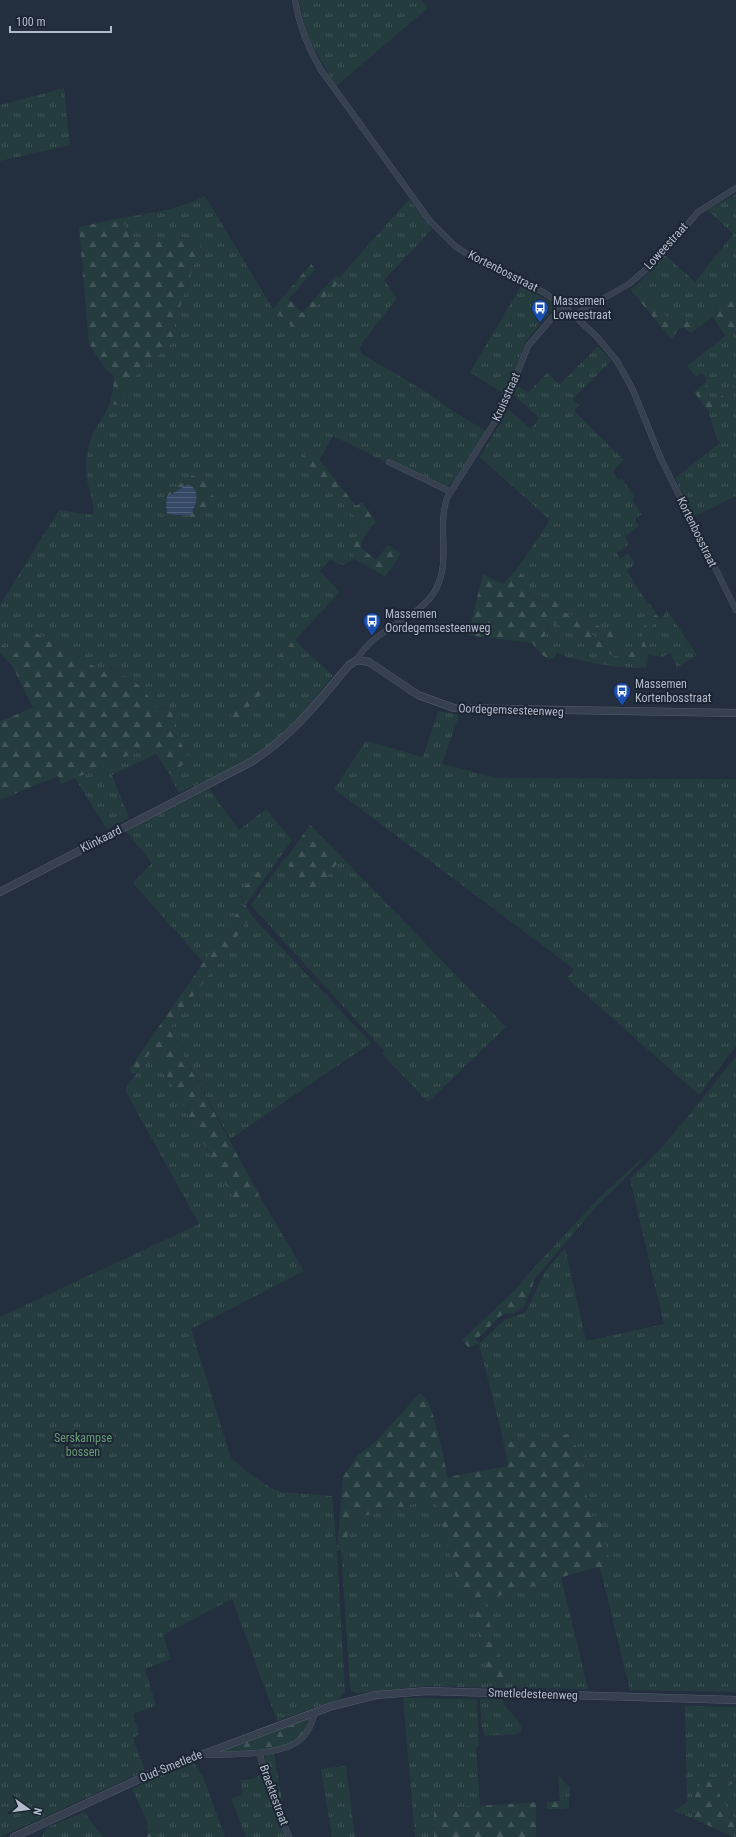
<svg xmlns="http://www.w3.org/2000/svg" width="736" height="1837" font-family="'Roboto Condensed',sans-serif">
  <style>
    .grass { fill: url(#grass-tufts); fill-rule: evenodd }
    .forest { fill: url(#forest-firs) }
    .water { fill: url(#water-rules) }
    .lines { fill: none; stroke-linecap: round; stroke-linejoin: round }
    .minor-casing { stroke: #555e6c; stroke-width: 6 }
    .tertiary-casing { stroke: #555e6c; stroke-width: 8 }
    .minor { stroke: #37404e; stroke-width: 5.5 }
    .tertiary { stroke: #37404e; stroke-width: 7 }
    .labels { text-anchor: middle; stroke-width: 4; stroke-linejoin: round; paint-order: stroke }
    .street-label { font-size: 12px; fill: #b3bbc9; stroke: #1c2533 }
    .poi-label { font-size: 12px; fill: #b3bbc9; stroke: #1c2533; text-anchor: start }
    .park-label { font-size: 12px; fill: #699b75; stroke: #1c2533 }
  </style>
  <defs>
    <pattern id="grass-tufts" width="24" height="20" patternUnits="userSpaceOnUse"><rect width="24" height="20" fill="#253c3f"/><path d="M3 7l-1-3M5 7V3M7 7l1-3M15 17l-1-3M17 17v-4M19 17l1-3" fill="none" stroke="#425659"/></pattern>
    <pattern id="forest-firs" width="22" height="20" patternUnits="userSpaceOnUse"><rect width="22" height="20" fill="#253c3f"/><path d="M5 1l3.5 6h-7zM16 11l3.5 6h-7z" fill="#425659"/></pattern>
    <pattern id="water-rules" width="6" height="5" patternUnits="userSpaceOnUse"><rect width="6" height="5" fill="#354966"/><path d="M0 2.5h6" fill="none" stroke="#50617b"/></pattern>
  </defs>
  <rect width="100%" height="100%" fill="#232e3e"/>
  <g class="grass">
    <polygon points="299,0 422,0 428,8 336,86 314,49 306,31"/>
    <polygon points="64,88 70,145 0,161 0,105"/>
    <polygon points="736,194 736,291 730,293 695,323 690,325 686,319 673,321 667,317 638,284 665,255 695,282 733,234 708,210"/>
    <path d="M205,196L273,309L295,329L341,280L339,278L409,199L432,229L384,280L397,298L362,343L360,349L362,354L428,393L453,411L487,432L453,482L447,487L387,457L386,462L333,436L321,457L311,448L302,458L363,526L352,552L355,559L343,565L330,560L320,571L340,592L280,656L282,660L230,713L264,689L262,687L295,650L298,653L302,647L333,676C313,700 293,726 268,746C242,766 208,779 179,793L169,774L190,760L173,729L165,707H157L139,685L109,667L104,672L30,629L16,654L0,643V605L59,510L93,515C95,502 88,490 87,478C85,463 87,445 94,432C99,422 105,414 110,404L117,405L137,374L175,341L174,327L177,315L203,239L132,237L120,218C149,213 179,210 205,196ZM200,475L211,493L193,523L189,516L167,514Z"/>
    <polygon points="521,286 551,302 554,304 554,308 525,342 506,395 470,372"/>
    <polygon points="736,327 736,384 712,404 706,390 707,379 702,373 696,377 687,366"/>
    <path d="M598,346L611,361L573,399L579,405L574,411L624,460L615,469L613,474L618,480L622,479L635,498L632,500L642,514L635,519L639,526L625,537L629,544L617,553L620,559L628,553L635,564L627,570L640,592L657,614C633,630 650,633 639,651C619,653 607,646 591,634L593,631L606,637L623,631L601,627L566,613L555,600L551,603C517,597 534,585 517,569L550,520L480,457L508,409L531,429L539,418L513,394L517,385L528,393L548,372L559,385Z"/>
    <path d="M736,389V496L693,517L675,478L720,443C713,433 713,422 708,411Z"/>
    <polygon points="667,610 697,655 677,667 670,653 662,657 648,655 648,631 655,622 661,619"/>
    <path d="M550,620L595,647L616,656L648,657L647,667C630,671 574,661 558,653C553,650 548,645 543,642Z"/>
    <polygon points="438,711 459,715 442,764 497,778 736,779 736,1046 699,1095 567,978 574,969 334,789 366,741 423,757"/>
    <polygon points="152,746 156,754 112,775 129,818 107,829 75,778"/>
    <polygon points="209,789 239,830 266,809 292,840 268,874 260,869 242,896 243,905 204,963 133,883 152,863 126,831"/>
    <polygon points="342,857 506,1027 428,1102 382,1054 384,1051 251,905 283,860 314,892"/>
    <polygon points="252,916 371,1043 230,1139 169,1029"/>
    <polygon points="153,1049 237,1205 259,1195 304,1271 191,1329 231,1458 250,1474 269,1487 281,1492 332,1496 337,1551 345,1692 339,1699 277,1721 232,1599 163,1635 171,1659 145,1669 156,1706 133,1714 139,1734 133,1738 145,1771 0,1837 0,1317 199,1224 125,1090"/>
    <path d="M736,1056V1692L630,1690L601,1572L610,1569L599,1516L591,1517L579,1460L587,1458L576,1448L573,1433L513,1444L512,1437L503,1439L479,1344L504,1320L526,1312L545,1272L565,1248L586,1341L664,1324L630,1179C670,1142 702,1099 736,1056Z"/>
    <polygon points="642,1158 641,1162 597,1206 535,1278 529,1273 598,1199"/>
    <polygon points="435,1499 462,1599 470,1597 491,1688 428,1686 357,1693 351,1691 350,1686 341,1549 349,1547 346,1520"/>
    <polygon points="561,1577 588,1689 506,1688 483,1600"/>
    <polygon points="403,1698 477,1699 479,1747 476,1747 480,1806 434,1809 434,1837 415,1837"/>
    <path d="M480,1699H502C506,1711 522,1720 522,1732L516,1734L485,1736L481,1723Z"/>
    <polygon points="685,1706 736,1707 736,1777 719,1786 715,1783 693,1810 692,1818 674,1811 687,1802"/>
    <polygon points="192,1761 203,1777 225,1837 159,1837 151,1822 148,1824 132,1789"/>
    <polygon points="346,1766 355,1837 332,1837 321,1769"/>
    <polygon points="261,1775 286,1837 246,1837 231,1798 242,1795 241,1780 252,1779"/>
    <polygon points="736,1781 736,1837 733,1837 736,1825 718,1792"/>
    <polygon points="567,1785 570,1786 569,1808 563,1809 563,1788"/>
    <polygon points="84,1812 103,1837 42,1837 46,1828"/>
  </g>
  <g class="forest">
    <polygon points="120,218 132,237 203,239 177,315 174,327 177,336 175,341 137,374 117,405 110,404 114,382 113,375 105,368 89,344 79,227"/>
    <polygon points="311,264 315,269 289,299 302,313 336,275 341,280 295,329 273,309"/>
    <polygon points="638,284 667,317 673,321 686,319 690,325 695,323 730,293 736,291 736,327 725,335 713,317 691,333 684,327 679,329 671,339 630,289"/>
    <polygon points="708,380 706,390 712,404 736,384 736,389 708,411 694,392"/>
    <path d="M311,448L321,457L320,460L356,506L362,502L376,522C368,530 362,536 361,548L376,560L388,545L401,554L385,577C380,573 357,561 355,559C347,550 358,533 363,526L302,458Z"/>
    <path d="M200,475L217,502L193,523L189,516C198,506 200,493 188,484L167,497L168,493L191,476Z"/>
    <path d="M517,569C535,586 517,598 551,603L555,600L566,613L601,627L623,631V636C610,639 604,636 593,631L591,635C607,646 620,653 639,651C650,633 633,630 657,614L661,619C644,626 649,642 648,657C643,657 640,660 636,660C604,658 577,635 550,620L543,641L557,653L554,658L549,659L542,655L532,643L468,635L483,574L503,584Z"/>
    <path d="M29,629L104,672L108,667L139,685L157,707C168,707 173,711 175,723L173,729L190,760L169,774L151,746L61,784L58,776L0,800V721L33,708L13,667L0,652V643L16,654Z"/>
    <polygon points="295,639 302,647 298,653 295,651 262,687 264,690 236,721 231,717 230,713 282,660 280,656"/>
    <polygon points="310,825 342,857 314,893 283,860 288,856"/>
    <polygon points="260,869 268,874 245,905 252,916 169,1029 259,1195 237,1205 153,1049 134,1075 129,1070 243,905 242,890"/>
    <path d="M529,1273L535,1278C531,1288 527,1308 516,1312C511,1315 506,1312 501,1316C492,1322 486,1333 476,1339L479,1344L468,1347L462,1340L520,1285Z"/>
    <path d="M420,1393C437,1407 442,1456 448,1477L508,1466L503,1439L512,1437L513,1444L573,1433L576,1448L584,1449L587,1458L579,1460L591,1517L599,1515L611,1569L601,1572L600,1567L593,1568L484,1600L506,1688H491L470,1597L462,1599L435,1499L346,1520L349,1547L337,1551L343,1477L357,1456L375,1442Z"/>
    <path d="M306,1718L309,1720C308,1728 302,1737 295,1741C282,1749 237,1753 221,1752Z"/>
    <polygon points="274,1753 285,1821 264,1770 263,1760 267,1754"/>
    <polygon points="560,1776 567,1785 563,1788 563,1809 547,1809 547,1802 560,1801 558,1777"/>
    <path d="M736,1777V1781L718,1792L736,1825L733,1837L692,1818C694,1803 693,1791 704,1779H709L719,1786Z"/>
    <polygon points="536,1802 536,1837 434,1837 434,1809"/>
    <polygon points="151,1822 159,1837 147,1837 149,1833 146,1826"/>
  </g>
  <path class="water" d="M188,484C202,490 196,508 189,516L167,514L166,505L167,497Z"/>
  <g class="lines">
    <g class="minor-casing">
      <g id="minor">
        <path d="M295,0C299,26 308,48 321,70L430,221L455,246L479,262L543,292L563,305L597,337L617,361L633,390L661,459L736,610"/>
        <polyline points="574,315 629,284 658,259 698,212 736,188"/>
        <polyline points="389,462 451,492"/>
        <path d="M357,660C370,630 420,620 436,589C451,561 437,527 447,498L503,409L528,346L563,305"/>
        <polyline points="260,1753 263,1770 289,1837"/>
        <path d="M203,1755C229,1754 285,1757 303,1737C309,1731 313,1720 315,1712"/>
      </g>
    </g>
    <g class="tertiary-casing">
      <g id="tertiary">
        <path d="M0,892L251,762C292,736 318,702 349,665L357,660L369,662L418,695L454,708L736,713"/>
        <polyline points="14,1837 150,1774 332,1706 376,1695 427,1691 736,1700"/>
      </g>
    </g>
    <use href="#minor" class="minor"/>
    <use href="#tertiary" class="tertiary"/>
  </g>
  <defs>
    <g id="bus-pin" transform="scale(0.9)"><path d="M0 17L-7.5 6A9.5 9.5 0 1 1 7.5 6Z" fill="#1a4fb4" stroke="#1c2533"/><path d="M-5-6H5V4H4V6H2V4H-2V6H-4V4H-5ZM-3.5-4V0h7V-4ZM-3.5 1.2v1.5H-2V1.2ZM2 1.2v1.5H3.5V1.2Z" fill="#fff"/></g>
  </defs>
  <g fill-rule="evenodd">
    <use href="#bus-pin" x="540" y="308"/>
    <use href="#bus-pin" x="372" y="621"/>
    <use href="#bus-pin" x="622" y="691"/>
  </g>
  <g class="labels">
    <g class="street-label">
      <text transform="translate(666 246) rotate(-48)" y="4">Loweestraat</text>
      <text transform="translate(503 271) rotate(27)" y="4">Kortenbosstraat</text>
      <text transform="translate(506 397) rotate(-66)" y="4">Kruisstraat</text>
      <text transform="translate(697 532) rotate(64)" y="4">Kortenbosstraat</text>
      <text transform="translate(511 710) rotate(2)" y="4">Oordegemsesteenweg</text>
      <text transform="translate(101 839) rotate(-27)" y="4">Klinkaard</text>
      <text transform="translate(533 1694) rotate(2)" y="4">Smetledesteenweg</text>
      <text transform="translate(171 1766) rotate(-22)" y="4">Oud-Smetlede</text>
      <text transform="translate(274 1795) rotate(70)" y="4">Braektestraat</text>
    </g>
    <g class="poi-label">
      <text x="553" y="305">Massemen<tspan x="553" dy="14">Loweestraat</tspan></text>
      <text x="385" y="618">Massemen<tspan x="385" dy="14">Oordegemsesteenweg</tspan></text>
      <text x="635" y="688">Massemen<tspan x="635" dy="14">Kortenbosstraat</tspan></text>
    </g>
    <g class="park-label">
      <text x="83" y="1442">Serskampse<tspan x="83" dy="14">bossen</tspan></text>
    </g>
  </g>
  <g transform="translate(28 1809) rotate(104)" stroke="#1c2533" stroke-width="3" paint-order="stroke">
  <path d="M0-3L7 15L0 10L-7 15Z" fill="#b3bbc9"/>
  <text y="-6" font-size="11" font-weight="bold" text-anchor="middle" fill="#b3bbc9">N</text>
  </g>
  <path d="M10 26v6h101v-6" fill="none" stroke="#b3bbc9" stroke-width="2"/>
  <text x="16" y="26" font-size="12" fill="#b3bbc9" stroke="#1c2533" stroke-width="3" paint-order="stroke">100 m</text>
</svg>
